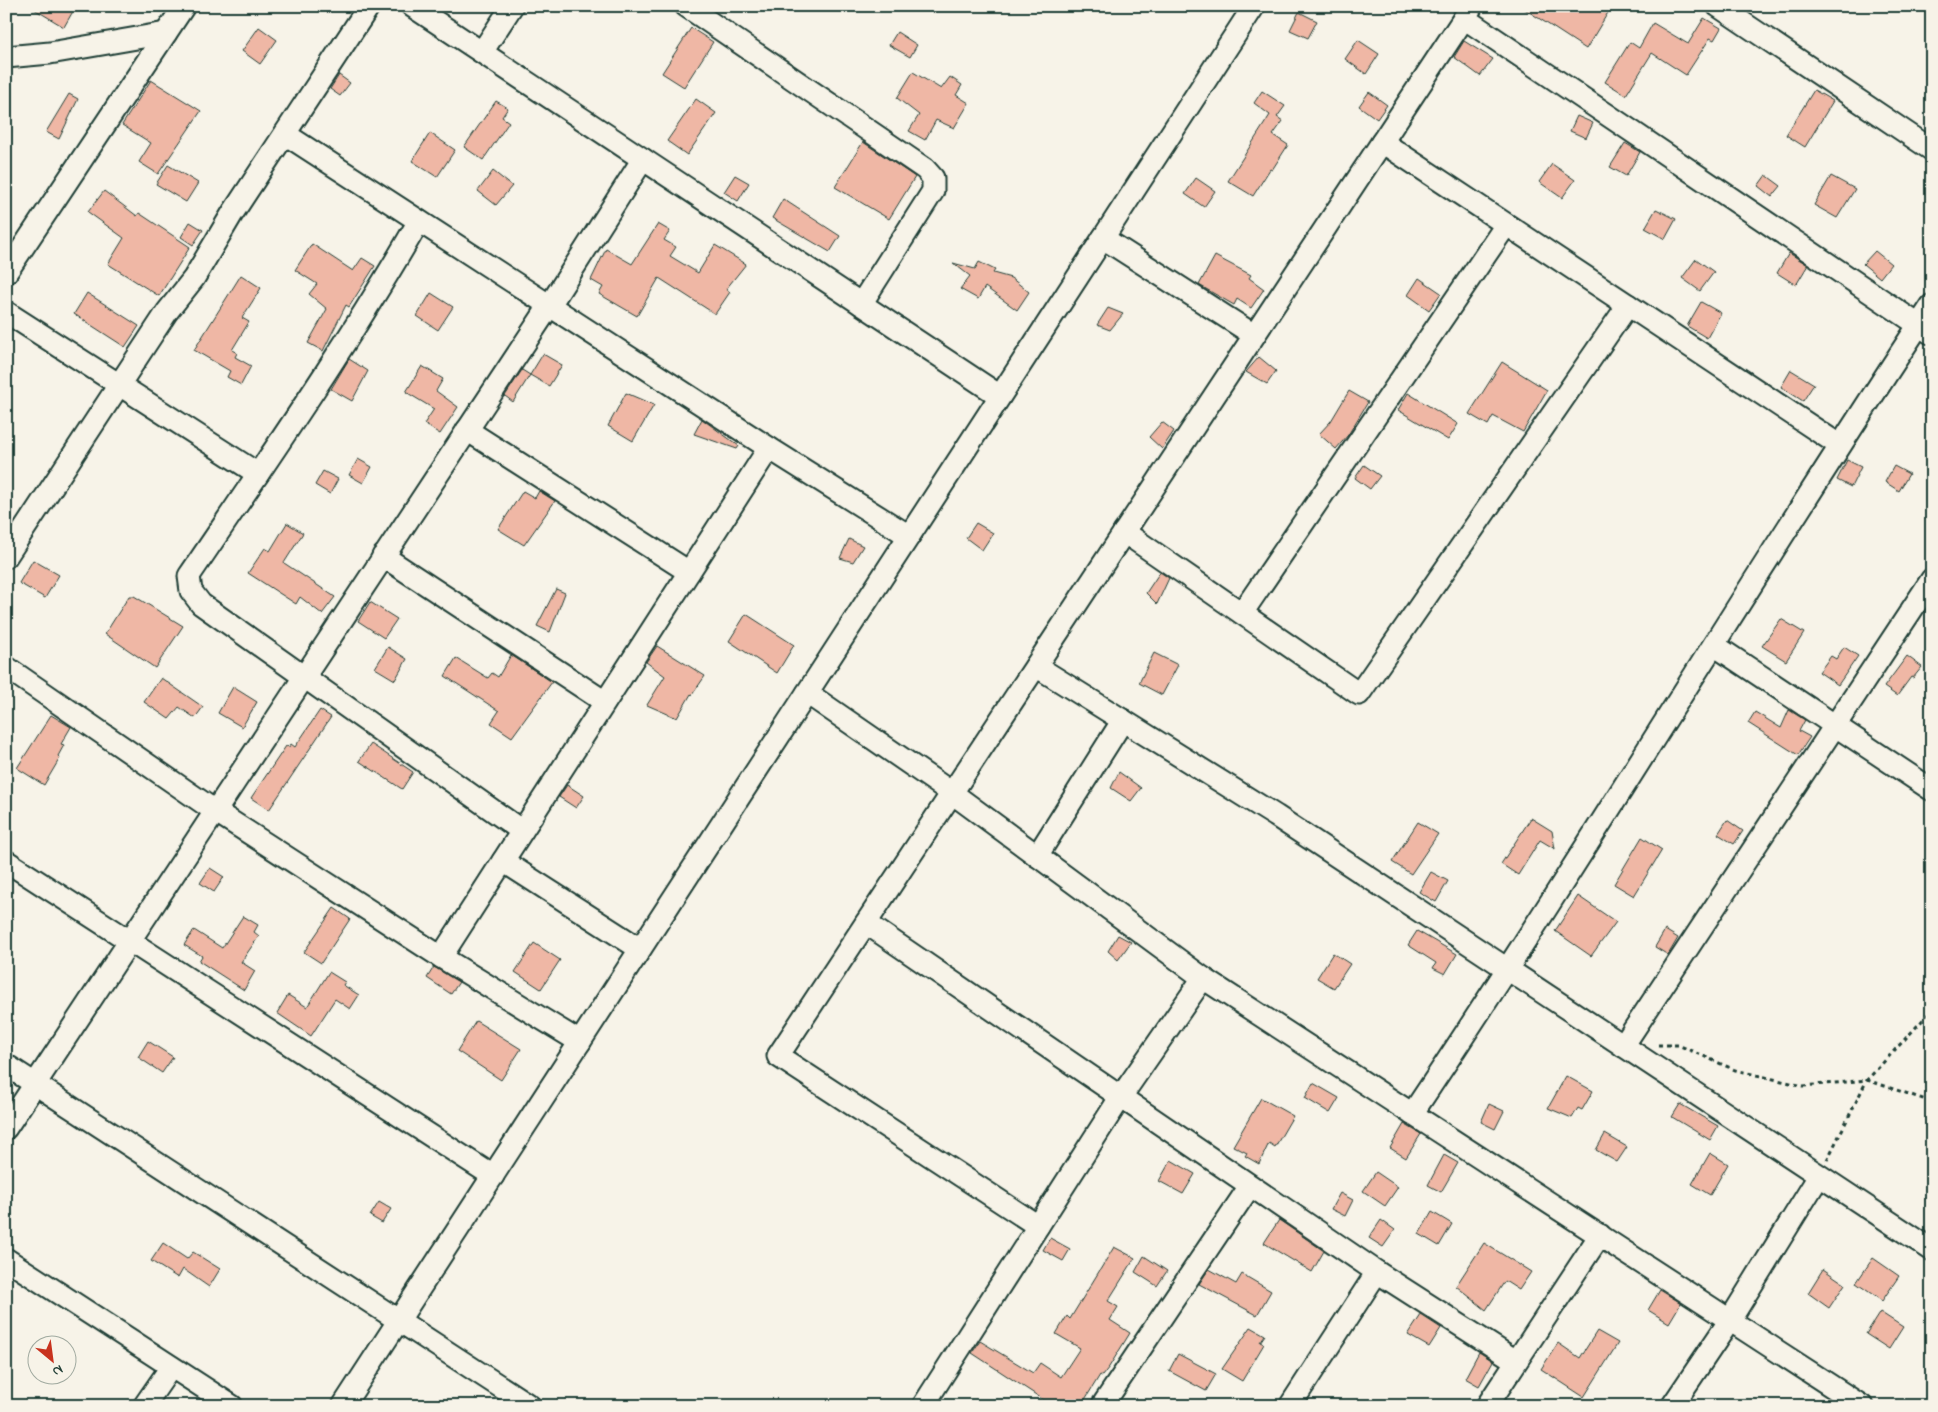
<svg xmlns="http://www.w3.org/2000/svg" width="1938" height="1412" font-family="'Indie Flower',sans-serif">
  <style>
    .building { fill: #efb7a5; stroke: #1f3d34 }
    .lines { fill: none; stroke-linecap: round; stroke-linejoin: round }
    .street-casing { stroke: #1f3d34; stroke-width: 25 }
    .path { stroke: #1f3d34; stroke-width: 3; stroke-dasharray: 4 4; stroke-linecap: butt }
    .street { stroke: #f7f3e8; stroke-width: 21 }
  </style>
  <rect width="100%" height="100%" fill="#f7f3e8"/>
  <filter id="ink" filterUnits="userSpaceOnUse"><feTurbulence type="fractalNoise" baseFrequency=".02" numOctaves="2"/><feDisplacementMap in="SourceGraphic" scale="10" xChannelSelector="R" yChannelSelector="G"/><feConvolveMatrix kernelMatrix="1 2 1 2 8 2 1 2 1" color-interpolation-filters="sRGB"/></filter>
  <g filter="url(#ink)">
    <g class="building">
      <polygon points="29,6 76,6 64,27"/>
      <polygon points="1520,6 1612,6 1586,49"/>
      <polygon points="1299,12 1317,21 1308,38 1290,30"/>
      <polygon points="1704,18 1721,28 1714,40 1710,38 1686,75 1652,53 1626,95 1605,82 1630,42 1639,48 1653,23 1688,44"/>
      <polygon points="259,27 277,40 260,64 242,51"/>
      <polygon points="691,28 713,42 684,87 662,73"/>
      <polygon points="897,32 917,45 910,57 889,45"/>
      <polygon points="1358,40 1379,54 1366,74 1345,59"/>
      <polygon points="1464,41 1493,59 1480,76 1454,57"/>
      <polygon points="913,72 941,89 950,77 962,85 956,95 969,103 954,128 936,120 925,140 909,131 919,115 897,98"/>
      <polygon points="339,75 350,83 340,96 330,89"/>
      <polygon points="151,80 201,111 158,174 139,162 151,143 122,125"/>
      <polygon points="1814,90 1833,101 1805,147 1786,135"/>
      <polygon points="1262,91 1285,106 1277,117 1283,121 1273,135 1288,145 1272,170 1270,169 1253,196 1228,181 1270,115 1254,103"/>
      <polygon points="1369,92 1387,105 1377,119 1359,106"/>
      <polygon points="69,94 78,99 59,139 46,132"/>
      <polygon points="696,99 716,113 687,155 667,141"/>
      <polygon points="496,101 508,108 502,117 509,122 483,160 464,147"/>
      <polygon points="1577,116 1593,123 1586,138 1570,131"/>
      <polygon points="430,133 455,150 437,177 412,161"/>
      <polygon points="863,142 915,177 889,219 835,187"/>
      <polygon points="1625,143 1640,152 1626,176 1610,167"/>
      <polygon points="1552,164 1575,180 1562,198 1539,182"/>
      <polygon points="168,165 198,183 186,202 156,184"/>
      <polygon points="493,171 512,186 496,205 478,191"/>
      <polygon points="735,175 749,183 738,201 724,192"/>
      <polygon points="1766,175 1781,186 1772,197 1758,186"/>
      <polygon points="1831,176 1855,189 1837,218 1814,205"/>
      <polygon points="1196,178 1215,191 1204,207 1185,194"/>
      <polygon points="104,191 137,216 139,213 190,247 159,296 108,264 124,238 88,212"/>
      <polygon points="783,199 840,236 830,252 772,218"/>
      <polygon points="1656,209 1676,219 1665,239 1645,228"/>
      <polygon points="190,222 203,230 193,245 181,237"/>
      <polygon points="658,224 670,231 664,240 676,247 670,256 698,273 715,245 746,264 726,289 730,292 715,314 659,278 637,316 599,294 603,287 591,280 606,249 632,264"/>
      <polygon points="312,244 353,271 362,258 375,266 349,307 346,305 323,351 308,343 327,309 309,294 317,284 295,270"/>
      <polygon points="1875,251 1891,264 1880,278 1863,264"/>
      <polygon points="1789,253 1808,265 1796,285 1777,273"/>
      <polygon points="1215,256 1251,275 1249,278 1264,289 1251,308 1237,299 1234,305 1199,285"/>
      <polygon points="1696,259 1714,272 1700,291 1682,278"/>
      <polygon points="979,262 995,270 993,273 1011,278 1029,292 1017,310 985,287 978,299 960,289 970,276 953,263 975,269"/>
      <polygon points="241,275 261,288 242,318 249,322 232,350 237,353 235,357 251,366 241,385 227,377 230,371 194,350"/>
      <polygon points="1419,278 1441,293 1429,310 1408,295"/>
      <polygon points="87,293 139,326 125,347 74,314"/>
      <polygon points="431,293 453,307 438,330 417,316"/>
      <polygon points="1701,302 1721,313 1707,338 1687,326"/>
      <polygon points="1108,308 1123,314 1110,330 1097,325"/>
      <polygon points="543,354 562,365 549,386 530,375"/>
      <polygon points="1259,357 1276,371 1267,384 1246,372"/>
      <polygon points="349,359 368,371 352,401 331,389"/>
      <polygon points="1502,362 1547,390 1523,432 1493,416 1488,425 1469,414"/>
      <polygon points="422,366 443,379 436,391 458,407 440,434 424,424 434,409 406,392"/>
      <polygon points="522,370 530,375 513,402 505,396"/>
      <polygon points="1791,370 1814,384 1803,401 1781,387"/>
      <polygon points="1349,391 1368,402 1348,435 1336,449 1319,434 1331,421"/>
      <polygon points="626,393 654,405 633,441 608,426"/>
      <polygon points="1408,393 1458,424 1448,440 1398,410"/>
      <polygon points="702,419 739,446 737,449 694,434"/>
      <polygon points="1162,422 1174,431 1162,449 1149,437"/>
      <polygon points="358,459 372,467 363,483 349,475"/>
      <polygon points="1847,460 1861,467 1851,487 1837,480"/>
      <polygon points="1364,465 1380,476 1370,489 1355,478"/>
      <polygon points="1894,466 1909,474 1899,491 1885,482"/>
      <polygon points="323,471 338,479 330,494 315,485"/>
      <polygon points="523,491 535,498 539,491 555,501 524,545 498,529"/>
      <polygon points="287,523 303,533 284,563 335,597 322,614 300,597 296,604 248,573 265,548 270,551"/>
      <polygon points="976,523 993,533 982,550 966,538"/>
      <polygon points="849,539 863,546 853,562 840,558"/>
      <polygon points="33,560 59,575 45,598 19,583"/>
      <polygon points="1160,572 1169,578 1157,604 1146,593"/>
      <polygon points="556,589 565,593 550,632 537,626"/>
      <polygon points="129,596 134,596 183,626 155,668 105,634"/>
      <polygon points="370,602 397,619 384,638 358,621"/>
      <polygon points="746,614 794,645 777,673 729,641"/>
      <polygon points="1781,619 1804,633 1786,661 1762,646"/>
      <polygon points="657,646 705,676 692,695 691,694 677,718 647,705 665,676 646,662"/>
      <polygon points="388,647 407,659 395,680 375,668"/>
      <polygon points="1844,647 1858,656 1838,685 1819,672 1831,656 1836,659"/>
      <polygon points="1154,653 1178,665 1162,695 1139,683"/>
      <polygon points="511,655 552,682 512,737 491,723 499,711 445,676 456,658 488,678 492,673 498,677"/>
      <polygon points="1907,656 1922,667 1913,678 1911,677 1897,696 1884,687"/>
      <polygon points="161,678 203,707 195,718 179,707 169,719 144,702"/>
      <polygon points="233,687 257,702 242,727 218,713"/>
      <polygon points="320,710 331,717 269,810 251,798 286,746 289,747 291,744 295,747"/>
      <polygon points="1789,710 1805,720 1799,731 1810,737 1798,755 1748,723 1755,712 1781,728"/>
      <polygon points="51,715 71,727 61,744 64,745 58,756 60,758 44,785 17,768"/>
      <polygon points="371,744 413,772 402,789 359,761"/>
      <polygon points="1119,772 1141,788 1131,801 1111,788"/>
      <polygon points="567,785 584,796 576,808 559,797"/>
      <polygon points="1531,818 1552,831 1555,849 1540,840 1518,875 1501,864"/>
      <polygon points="1727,820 1743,831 1734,844 1718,834"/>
      <polygon points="1418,822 1438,834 1411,874 1392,862"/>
      <polygon points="1642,837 1662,850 1634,896 1614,884"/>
      <polygon points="210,868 224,877 214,892 200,883"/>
      <polygon points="1431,872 1448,881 1436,902 1419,892"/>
      <polygon points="1578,896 1616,922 1591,956 1555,931"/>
      <polygon points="334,908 350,919 321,963 304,952"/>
      <polygon points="243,916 258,925 254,932 259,936 241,962 255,971 244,990 199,961 202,956 184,945 194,930 222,948"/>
      <polygon points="1665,930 1678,938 1668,955 1655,947"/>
      <polygon points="1417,931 1457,954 1445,974 1433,968 1436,963 1408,945"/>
      <polygon points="1118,935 1131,942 1118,960 1108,951"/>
      <polygon points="534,943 560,960 541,989 515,972"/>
      <polygon points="1333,953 1350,964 1334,988 1317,978"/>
      <polygon points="434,967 459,982 451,994 427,978"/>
      <polygon points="329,972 345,982 343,985 359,995 350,1009 335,999 311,1036 277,1013 288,995 307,1007"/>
      <polygon points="476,1021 521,1049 501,1080 457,1051"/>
      <polygon points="148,1041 173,1057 162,1073 138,1057"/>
      <polygon points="1566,1076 1593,1091 1582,1110 1578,1108 1572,1118 1548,1108"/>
      <polygon points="1313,1083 1339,1098 1330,1113 1305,1098"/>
      <polygon points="1261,1098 1293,1116 1275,1147 1269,1143 1259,1164 1245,1156 1247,1153 1233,1146"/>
      <polygon points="1489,1104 1504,1111 1495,1129 1481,1122"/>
      <polygon points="1680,1104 1718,1126 1710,1140 1672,1117"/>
      <polygon points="1404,1124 1421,1134 1406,1158 1390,1148"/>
      <polygon points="1605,1134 1627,1147 1617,1162 1596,1150"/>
      <polygon points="1710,1153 1728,1164 1710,1195 1692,1184"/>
      <polygon points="1444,1155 1458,1163 1441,1192 1428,1185"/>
      <polygon points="1171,1160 1195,1174 1183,1194 1159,1181"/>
      <polygon points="1376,1172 1398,1187 1385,1206 1363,1191"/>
      <polygon points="1340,1193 1353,1200 1345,1216 1331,1209"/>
      <polygon points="379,1202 391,1209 382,1223 370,1216"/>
      <polygon points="1432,1212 1452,1224 1439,1246 1419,1234"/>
      <polygon points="1279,1220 1324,1251 1312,1272 1264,1243"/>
      <polygon points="1381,1220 1395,1230 1383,1247 1369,1238"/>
      <polygon points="1050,1238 1070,1249 1063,1261 1043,1250"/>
      <polygon points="163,1243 187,1259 193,1252 220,1269 209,1287 183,1269 178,1278 151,1261"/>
      <polygon points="1484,1243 1531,1272 1519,1290 1505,1281 1486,1310 1456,1286"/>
      <polygon points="1114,1247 1135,1258 1108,1301 1118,1307 1110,1320 1130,1333 1109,1367 1102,1376 1100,1375 1081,1406 1053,1406 972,1353 980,1341 1033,1373 1040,1363 1061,1377 1080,1348 1056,1334 1067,1316 1070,1319"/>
      <polygon points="1144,1256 1167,1271 1157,1286 1135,1272"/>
      <polygon points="1873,1258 1899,1276 1882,1301 1856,1283"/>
      <polygon points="1209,1269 1236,1284 1242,1274 1271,1291 1257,1315 1199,1284"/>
      <polygon points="1823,1269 1845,1284 1829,1308 1808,1293"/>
      <polygon points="1660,1290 1681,1303 1669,1323 1648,1310"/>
      <polygon points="1880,1312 1903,1327 1889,1349 1866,1334"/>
      <polygon points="1421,1315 1441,1328 1429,1347 1408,1335"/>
      <polygon points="1251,1327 1265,1335 1260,1342 1264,1344 1242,1381 1222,1369"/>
      <polygon points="1597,1331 1618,1343 1584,1397 1541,1369 1558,1343 1580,1358"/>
      <polygon points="1479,1352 1493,1361 1479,1386 1465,1378"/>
      <polygon points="1178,1354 1216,1374 1206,1391 1169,1371"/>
    </g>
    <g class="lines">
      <g class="street-casing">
        <g id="street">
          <polyline points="412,6 1000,396"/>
          <polyline points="686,6 925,169 933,178 933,191 861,304"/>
          <polyline points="1718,6 1932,150"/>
          <polyline points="1464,18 1932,334"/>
          <polyline points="482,52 512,6"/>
          <polyline points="6,57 50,53 166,33"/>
          <polyline points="285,134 769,448 909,536"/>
          <polyline points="1382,142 1839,445"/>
          <path d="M419,221C349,343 268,459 189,576L191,591L201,604L522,831"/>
          <polyline points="1103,238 1254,335"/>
          <polyline points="6,273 184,6"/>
          <polyline points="6,312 258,474"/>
          <polyline points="467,430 689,572"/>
          <polyline points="1124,532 1359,694 1628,305"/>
          <polyline points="383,556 605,702"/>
          <polyline points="6,557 167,312 194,278 232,214 369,6"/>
          <polyline points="1242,613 1506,225"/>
          <polyline points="1714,645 1932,790"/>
          <polyline points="1036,666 1276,816 1932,1250"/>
          <polyline points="6,667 215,811 441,957 580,1042"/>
          <polyline points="807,693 952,793 1203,978 1862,1406"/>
          <polyline points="1037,856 1123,720"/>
          <polyline points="6,861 493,1176"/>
          <polyline points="503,861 640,949"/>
          <polyline points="866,923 1377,1272 1516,1361"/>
          <polyline points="441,957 769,448"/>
          <polyline points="1623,1046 1932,579"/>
          <polyline points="6,1065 530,1406"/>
          <path d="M1412,1114C1590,848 1755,572 1932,305"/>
          <polyline points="6,1128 550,305 643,159"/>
          <polyline points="1038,1226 778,1056 1472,6"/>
          <polyline points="6,1259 232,1406"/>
          <polyline points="144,1406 171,1367"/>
          <polyline points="343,1406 1254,6"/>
          <polyline points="923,1406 1120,1098 1203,978"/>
          <polyline points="1102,1406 1250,1186"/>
          <polyline points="1290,1406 1377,1272"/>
          <polyline points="1487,1406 1600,1235"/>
          <polyline points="1672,1406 1730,1320 1819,1176"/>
        </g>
      </g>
      <g class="path">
        <polyline points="1658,1045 1678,1045 1735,1070 1803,1086 1867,1080 1932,1102"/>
        <polyline points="1827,1160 1867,1080 1932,1010"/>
      </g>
      <use href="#street" class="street"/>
    </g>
  </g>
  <rect width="1938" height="1412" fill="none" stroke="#f7f3e8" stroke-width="25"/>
  <rect x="12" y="12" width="1913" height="1387" fill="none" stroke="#1f3d34" stroke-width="2" filter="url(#ink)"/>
  <g transform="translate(52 1360) rotate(151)"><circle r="24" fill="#f7f3e8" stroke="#a1aaa0"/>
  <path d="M0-4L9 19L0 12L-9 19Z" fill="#c8321e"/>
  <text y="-8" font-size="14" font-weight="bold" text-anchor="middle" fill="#1f3d34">N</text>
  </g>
</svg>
